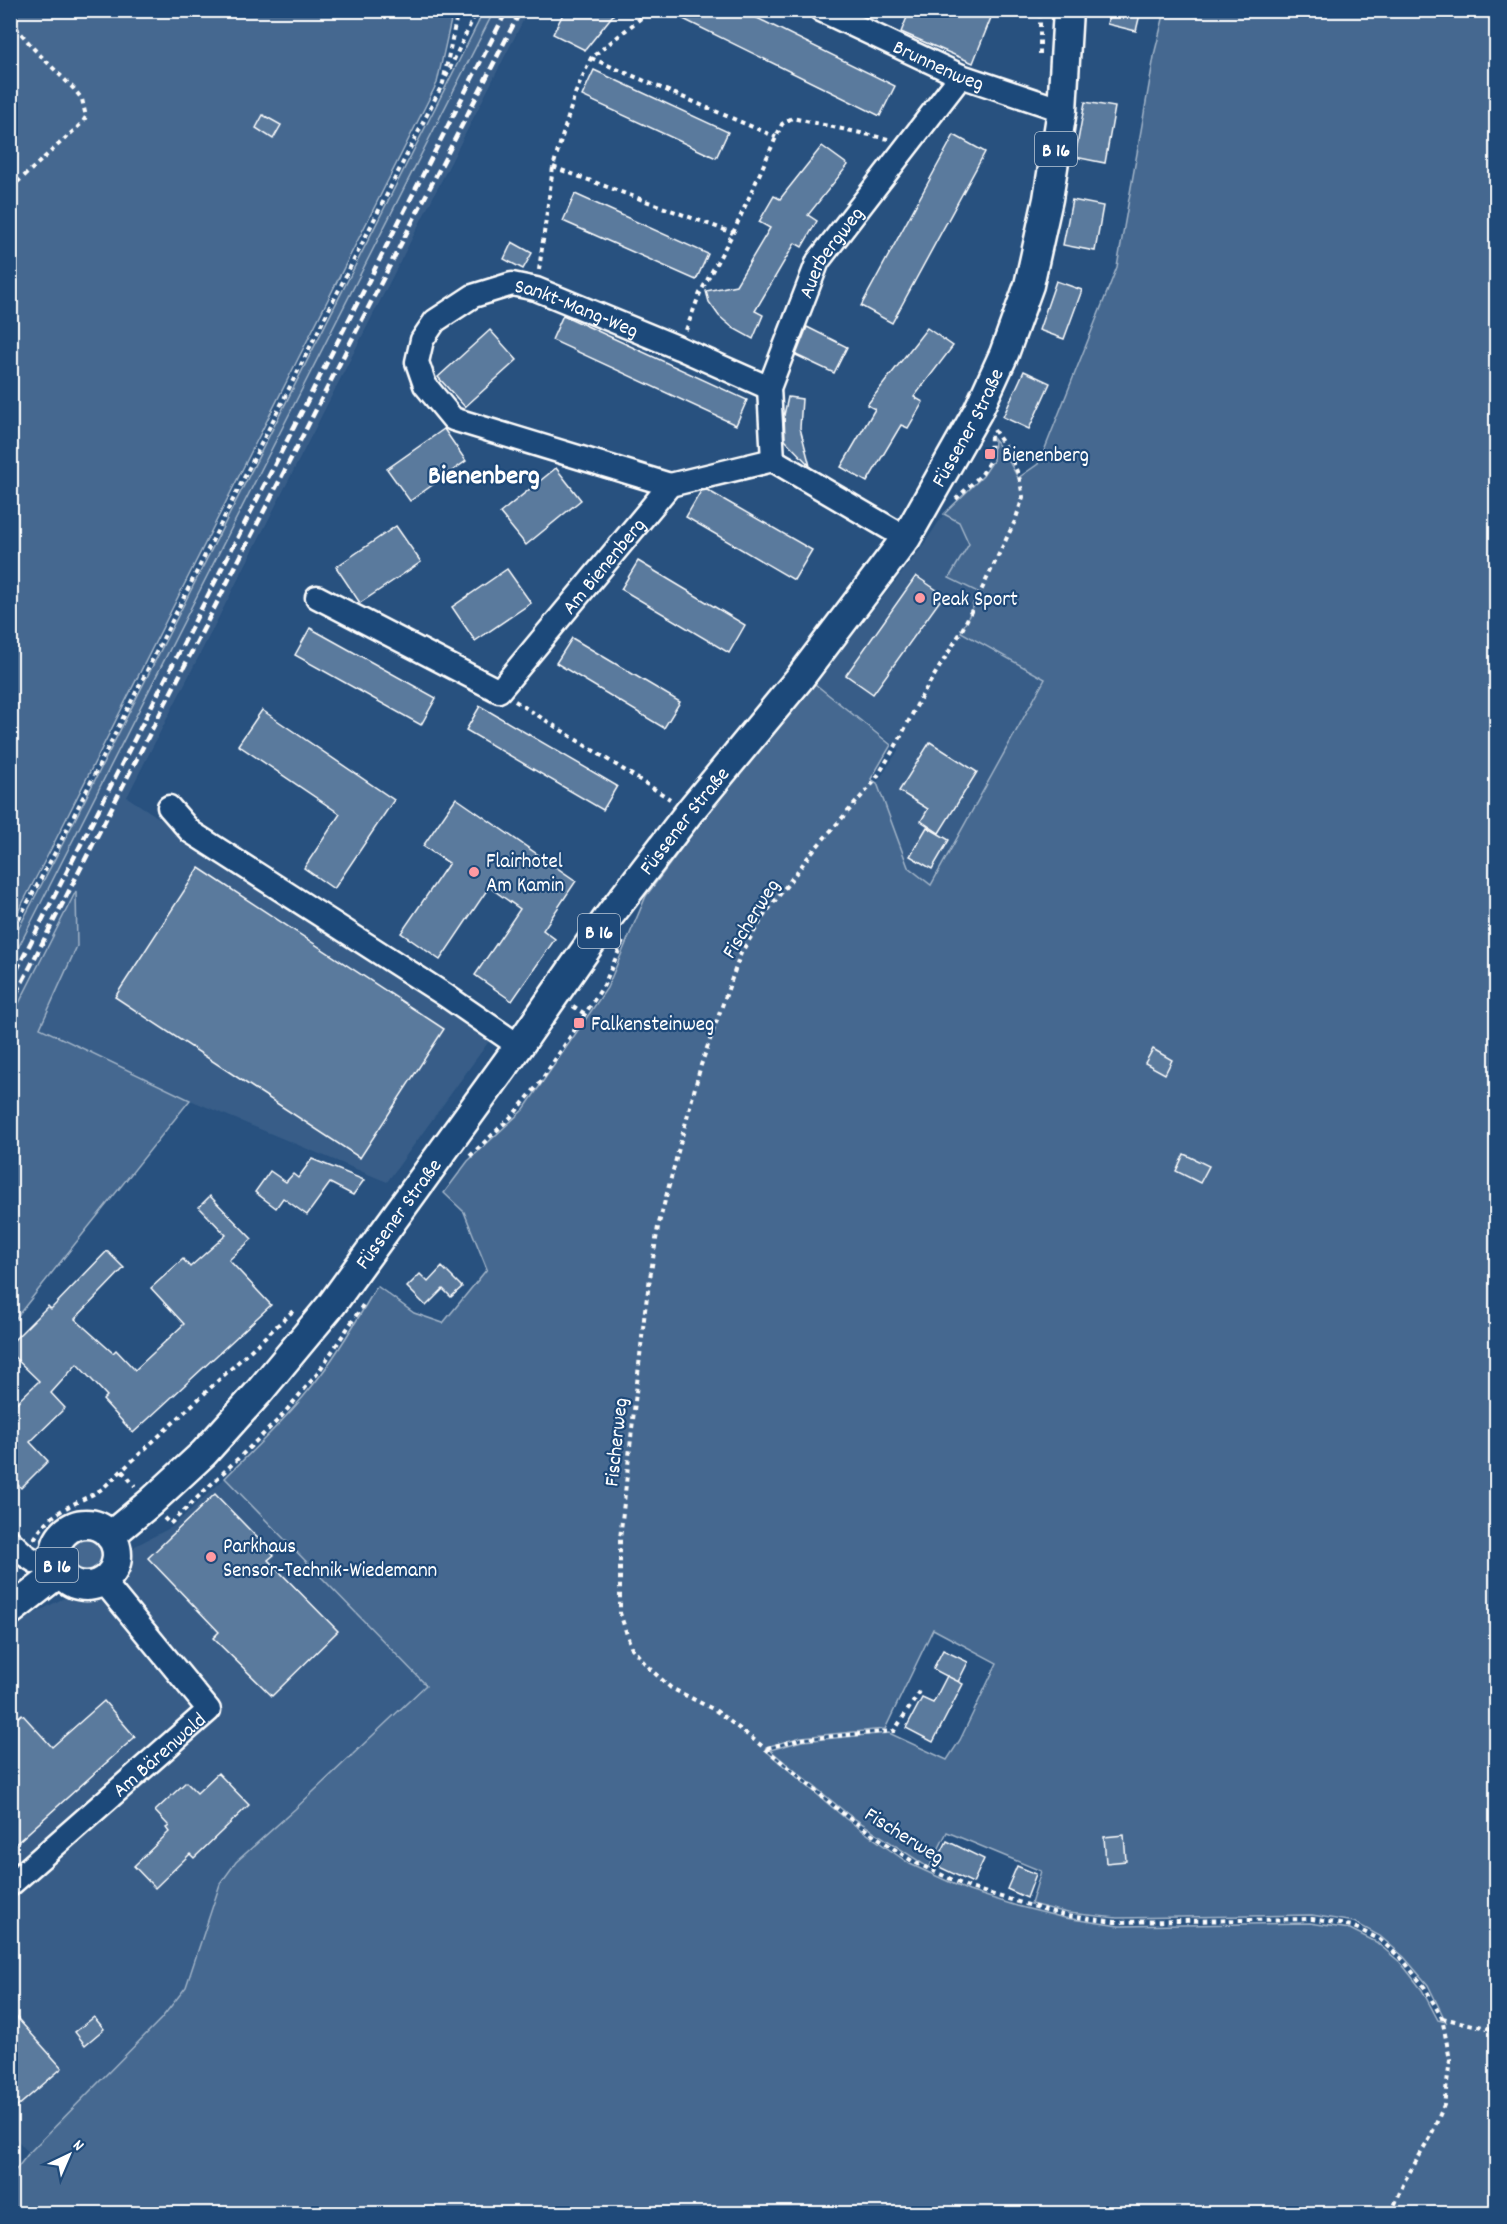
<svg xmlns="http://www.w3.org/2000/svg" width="1507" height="2224" font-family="Dekko,sans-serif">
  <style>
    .built { fill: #375d88 }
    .green { fill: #446890; stroke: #a2b4c8; stroke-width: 1.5; fill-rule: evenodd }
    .building { fill: #5a7a9d; stroke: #fff; stroke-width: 1.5 }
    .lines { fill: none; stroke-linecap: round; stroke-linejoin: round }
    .minor-casing { stroke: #fff; stroke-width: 27 }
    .major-casing { stroke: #fff; stroke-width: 33 }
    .path { stroke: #fff; stroke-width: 4; stroke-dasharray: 4.5 4.5; stroke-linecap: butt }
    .minor { stroke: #1f4a7a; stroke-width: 22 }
    .major { stroke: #1f4a7a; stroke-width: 28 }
    .rail { stroke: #fff; stroke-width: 4.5; stroke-dasharray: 9 4.5; stroke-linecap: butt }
    .poi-dot { fill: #ff9aa2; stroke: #1f4a7a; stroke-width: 2 }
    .labels { text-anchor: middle; stroke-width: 4.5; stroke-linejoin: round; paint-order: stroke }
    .shield { fill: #1f4a7a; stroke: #bcc9d7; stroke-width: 1.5 }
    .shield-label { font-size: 20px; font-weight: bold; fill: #fff }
    .street-label { font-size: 21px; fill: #fff; stroke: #1f4a7a }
    .poi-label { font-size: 21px; fill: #fff; stroke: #1f4a7a; text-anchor: start }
    .district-label { font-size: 27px; font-weight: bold; fill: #fff; stroke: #1f4a7a }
  </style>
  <rect width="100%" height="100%" fill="#28517f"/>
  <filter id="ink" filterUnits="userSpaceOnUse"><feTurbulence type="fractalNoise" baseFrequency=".0167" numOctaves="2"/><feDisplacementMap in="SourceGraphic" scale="12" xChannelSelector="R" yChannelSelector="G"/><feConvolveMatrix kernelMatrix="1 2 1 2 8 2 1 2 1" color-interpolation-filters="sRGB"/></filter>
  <g filter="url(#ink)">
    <g class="built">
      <polygon points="494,11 528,11 127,797 359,948 492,1037 387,1182 190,1100 40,1028 77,946 75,892 11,1019 11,962"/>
      <polygon points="944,514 959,522 969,544 980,593 961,632 1045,679 931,885 908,867 877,783 899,749 815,684 920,550"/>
      <polygon points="225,1478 427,1685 295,1809 236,1862 220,1884 186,1987 161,2019 29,2153 10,2132 10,1626 68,1596 80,1595 93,1598 105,1597 115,1589 126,1576 130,1554 135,1546 172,1527"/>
    </g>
    <g class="green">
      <polygon points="10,11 453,11 437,83 51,849 11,925"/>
      <polygon points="482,11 494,11 11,962 11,943 60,849 478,23"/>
      <path d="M1165,11H1496V2213L11,2214L10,2177L29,2153L161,2019L186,1987L220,1884L236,1862L295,1809L426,1685L225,1478C258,1445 292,1413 320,1376C341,1348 359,1317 377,1286L414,1313L443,1323L487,1269L464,1212L444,1193L468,1161L524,1109L607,988L646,896L715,803L815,684L891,745L871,779L877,783L908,867L931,885L1045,679L961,632L980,593L949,578L969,544L959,522L944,514L983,476L993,461L994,439L1005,454L1018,478L1038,464L1044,451L1117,267L1155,51ZM933,1629L997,1663L960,1740L947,1760L889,1733L802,1741L770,1750L849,1815L929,1868L947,1832L1041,1871L1031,1904L1068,1913L1117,1918L1312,1915L1354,1922L1380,1936L1404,1957L1428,1985L1446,2022L1438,2020L1422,1990L1401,1963L1376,1942L1350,1929L1310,1923L1119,1926L1065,1918L1017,1906L969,1891L910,1864L846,1819L765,1750L766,1747L801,1737L885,1729Z"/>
      <polygon points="76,891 77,946 40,1028 190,1100 11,1324 11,1019"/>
      <circle cx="86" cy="1557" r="18"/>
    </g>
    <g class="building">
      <polygon points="565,10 577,15 580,10 617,10 585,50 553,34"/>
      <polygon points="665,10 741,10 895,86 880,116"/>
      <polygon points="910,10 994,10 973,63 901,32"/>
      <polygon points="1110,10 1141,10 1136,31 1107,24"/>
      <polygon points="594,70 728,132 716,158 582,96"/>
      <polygon points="1085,102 1115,107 1105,163 1075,157"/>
      <polygon points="263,115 281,125 273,139 256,128"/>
      <polygon points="954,135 985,152 892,323 861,306"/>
      <polygon points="822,146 848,165 808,215 817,221 802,247 795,243 755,311 763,315 753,339 733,328 719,316 709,302 706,291 736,285 770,228 759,222 774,196 780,199"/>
      <polygon points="575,194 708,254 696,280 563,221"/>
      <polygon points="1072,200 1103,206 1095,251 1063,245"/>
      <polygon points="512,242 532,253 523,269 504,259"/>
      <polygon points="1056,281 1082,290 1064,339 1039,330"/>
      <polygon points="563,315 747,400 736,425 552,340"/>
      <polygon points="807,327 847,347 834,373 796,355"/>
      <polygon points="927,328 953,346 914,397 923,402 908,428 901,425 867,482 841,467 875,409 867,405"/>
      <polygon points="490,330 517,360 465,407 438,377"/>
      <polygon points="1024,371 1050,383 1029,429 1003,417"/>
      <polygon points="788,397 802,399 800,428 810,466 785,440 784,415"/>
      <polygon points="444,429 466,461 410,501 387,469"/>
      <polygon points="556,468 581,500 526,545 500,513"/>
      <polygon points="707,490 812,550 794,580 686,517 701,491"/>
      <polygon points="396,526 421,562 360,603 336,567"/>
      <polygon points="638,561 745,625 729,653 621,589"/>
      <polygon points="507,569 531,603 475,641 452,607"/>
      <polygon points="916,576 944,595 873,694 846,675"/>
      <polygon points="310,628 436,698 421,725 295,655"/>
      <polygon points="572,638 680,702 664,728 556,663"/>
      <polygon points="480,706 617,786 603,810 466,730"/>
      <polygon points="262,710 394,800 334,889 304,868 340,814 238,745"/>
      <polygon points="930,742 977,772 939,833 921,821 928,809 899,791"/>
      <polygon points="456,798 576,881 543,930 555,939 512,1001 475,975 520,909 489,887 440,960 401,933 449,863 423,846"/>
      <polygon points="927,827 949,840 932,869 910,856"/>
      <polygon points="199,868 444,1029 360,1158 115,997"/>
      <polygon points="1153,1049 1172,1060 1165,1074 1145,1063"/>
      <polygon points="1184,1154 1209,1166 1200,1183 1176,1171"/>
      <polygon points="312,1159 364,1180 353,1195 330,1183 307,1215 283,1198 276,1208 255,1192 270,1171 286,1182 293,1174 298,1178"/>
      <polygon points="210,1196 252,1239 229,1260 271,1305 133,1433 103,1400 107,1396 77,1364 51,1393 65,1408 30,1442 48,1461 21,1488 10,1477 10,1409 39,1381 10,1353 10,1344 48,1306 51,1309 107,1251 124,1268 75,1319 113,1353 116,1350 135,1370 184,1324 151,1288 183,1259 190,1267 226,1235 199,1207"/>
      <polygon points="442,1267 462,1287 451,1297 443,1289 426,1306 407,1287 420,1274 428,1282"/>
      <polygon points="215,1494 274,1555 268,1560 338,1631 272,1696 213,1638 219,1632 148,1558"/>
      <polygon points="943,1650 968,1662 958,1682 933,1669"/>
      <polygon points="947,1676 963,1684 933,1742 906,1728 922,1698 933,1703"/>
      <polygon points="104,1701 135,1737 10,1849 10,1724 22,1714 52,1747"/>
      <polygon points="218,1773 249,1805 194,1858 190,1854 155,1888 134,1866 169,1832 166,1828 169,1826 155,1811 186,1782 197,1793"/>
      <polygon points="1124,1835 1126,1861 1106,1863 1104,1837"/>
      <polygon points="947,1841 984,1859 973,1883 935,1865"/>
      <polygon points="1017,1866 1036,1874 1027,1898 1007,1889"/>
      <polygon points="10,2010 62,2068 10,2113"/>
      <polygon points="94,2017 104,2029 85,2045 75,2032"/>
    </g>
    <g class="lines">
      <g class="minor-casing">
        <g id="minor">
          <path id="s1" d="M821,10L961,76L1062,110"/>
          <path id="s2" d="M773,460L769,388L818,261L961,76"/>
          <path id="s3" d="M670,485L453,419L425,385L417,362L422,340L435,321L473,296L512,284L536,289L679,348L769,388"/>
          <path id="s4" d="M317,597L499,691L670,485L773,460L906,538"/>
          <polyline points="169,807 191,832 445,995 519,1046"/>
          <polyline points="10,1541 25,1555 36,1562 44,1559 55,1549"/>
          <path id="s5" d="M10,1885L209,1710L103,1581"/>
        </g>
      </g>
      <g class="major-casing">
        <g id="major">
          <circle cx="86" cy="1555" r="31"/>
          <path id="s6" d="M110,1536L151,1502L204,1453L258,1393L332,1304L519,1046L607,919L690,811L799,679L906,538L978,411L1004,354L1029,285L1048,199L1062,110L1068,10"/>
          <polyline points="10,1611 60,1572"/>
        </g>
      </g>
      <g class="path">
        <polyline points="10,20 34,49 74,89 82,99 86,117 82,123 10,189"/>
        <polyline points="1040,54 1040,10"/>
        <polyline points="591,58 776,137"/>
        <polyline points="446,77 477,10"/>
        <polyline points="553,167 733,233"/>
        <polyline points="539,270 553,167 575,94 591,58 651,10"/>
        <polyline points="686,330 700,293 733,233 782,124 792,118 888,139"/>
        <polyline points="994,430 1008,451 1019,476 1023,497 1015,521 961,632 921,697 898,742 874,782 812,852 765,914 741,953 701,1065 658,1227 645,1310 620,1539 620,1613 631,1647 648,1667 671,1688 715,1710 766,1749 846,1816 912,1861 970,1888 1067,1916 1115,1922 1312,1919 1352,1926 1379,1939 1403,1960 1425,1988 1442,2018 1450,2060 1444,2105 1430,2138 1405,2180 1391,2214"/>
        <polyline points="956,499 982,474 990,460 991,435"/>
        <polyline points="515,701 670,799"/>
        <polyline points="10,935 57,849 443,83 458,10"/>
        <polyline points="573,1006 585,1014"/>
        <polyline points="470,1156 512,1116 539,1084 604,985 624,939"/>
        <polyline points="122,1471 135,1486"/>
        <polyline points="164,1518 170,1524 280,1418 317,1374 363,1305"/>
        <path d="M34,1539C53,1508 74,1506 102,1489L295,1309"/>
        <polyline points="767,1748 801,1739 894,1731 921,1690"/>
        <polyline points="1442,2018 1496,2030"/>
      </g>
      <use href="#minor" class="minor"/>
      <use href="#major" class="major"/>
      <g class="rail">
        <polyline points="10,983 507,10"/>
        <polyline points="10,1006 521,10"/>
      </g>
    </g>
  </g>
  <g class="poi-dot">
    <rect x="984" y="448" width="12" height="12" rx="3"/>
    <circle cx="920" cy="598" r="6"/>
    <circle cx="474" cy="872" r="6"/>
    <rect x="573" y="1017" width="12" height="12" rx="3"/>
    <circle cx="211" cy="1557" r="6"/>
  </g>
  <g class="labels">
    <g class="shield">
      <rect x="1035" y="132" width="42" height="34" rx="4.5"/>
      <rect x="578" y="914" width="42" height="34" rx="4.5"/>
      <rect x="36" y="1548" width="42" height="34" rx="4.5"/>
    </g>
    <g class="shield-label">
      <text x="1056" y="156">B 16</text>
      <text x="599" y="938">B 16</text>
      <text x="57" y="1572">B 16</text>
    </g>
    <g class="street-label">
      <text dy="7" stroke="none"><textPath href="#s1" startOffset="130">Brunnenweg</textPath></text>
      <text dy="7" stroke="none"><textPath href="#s2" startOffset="222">Auerbergweg</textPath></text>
      <text dy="7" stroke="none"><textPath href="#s3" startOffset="496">Sankt-Mang-Weg</textPath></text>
      <text dy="7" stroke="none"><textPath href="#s6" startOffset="1406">Füssener Straße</textPath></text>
      <text dy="7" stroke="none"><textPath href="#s4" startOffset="368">Am Bienenberg</textPath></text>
      <text dy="7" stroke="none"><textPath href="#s6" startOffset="920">Füssener Straße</textPath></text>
      <text transform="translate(750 918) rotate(-58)" y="7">Fischerweg</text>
      <text dy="7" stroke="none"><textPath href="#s6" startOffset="434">Füssener Straße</textPath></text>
      <text transform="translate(615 1442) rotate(-84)" y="7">Fischerweg</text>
      <text dy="7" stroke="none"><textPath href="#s5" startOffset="198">Am Bärenwald</textPath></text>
      <text transform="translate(905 1835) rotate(32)" y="7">Fischerweg</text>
    </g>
    <g class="poi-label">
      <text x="1002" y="461">Bienenberg</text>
      <text x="932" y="605">Peak Sport</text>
      <text x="486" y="867">Flairhotel<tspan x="486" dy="24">Am Kamin</tspan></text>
      <text x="591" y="1030">Falkensteinweg</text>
      <text x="223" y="1552">Parkhaus<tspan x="223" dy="24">Sensor-Technik-Wiedemann</tspan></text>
    </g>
    <g class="district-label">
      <text x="484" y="483">Bienenberg</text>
    </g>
  </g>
  <rect width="1507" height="2224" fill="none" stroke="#1f4a7a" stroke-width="36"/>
  <rect x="18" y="18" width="1471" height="2188" fill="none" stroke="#fff" stroke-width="2" filter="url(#ink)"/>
  <g transform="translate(69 2155) rotate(44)" stroke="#1f4a7a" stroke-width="4.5" paint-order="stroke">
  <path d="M0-4.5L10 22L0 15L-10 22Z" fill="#ffffff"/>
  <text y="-9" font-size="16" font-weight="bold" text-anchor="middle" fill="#ffffff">N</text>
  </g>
</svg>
